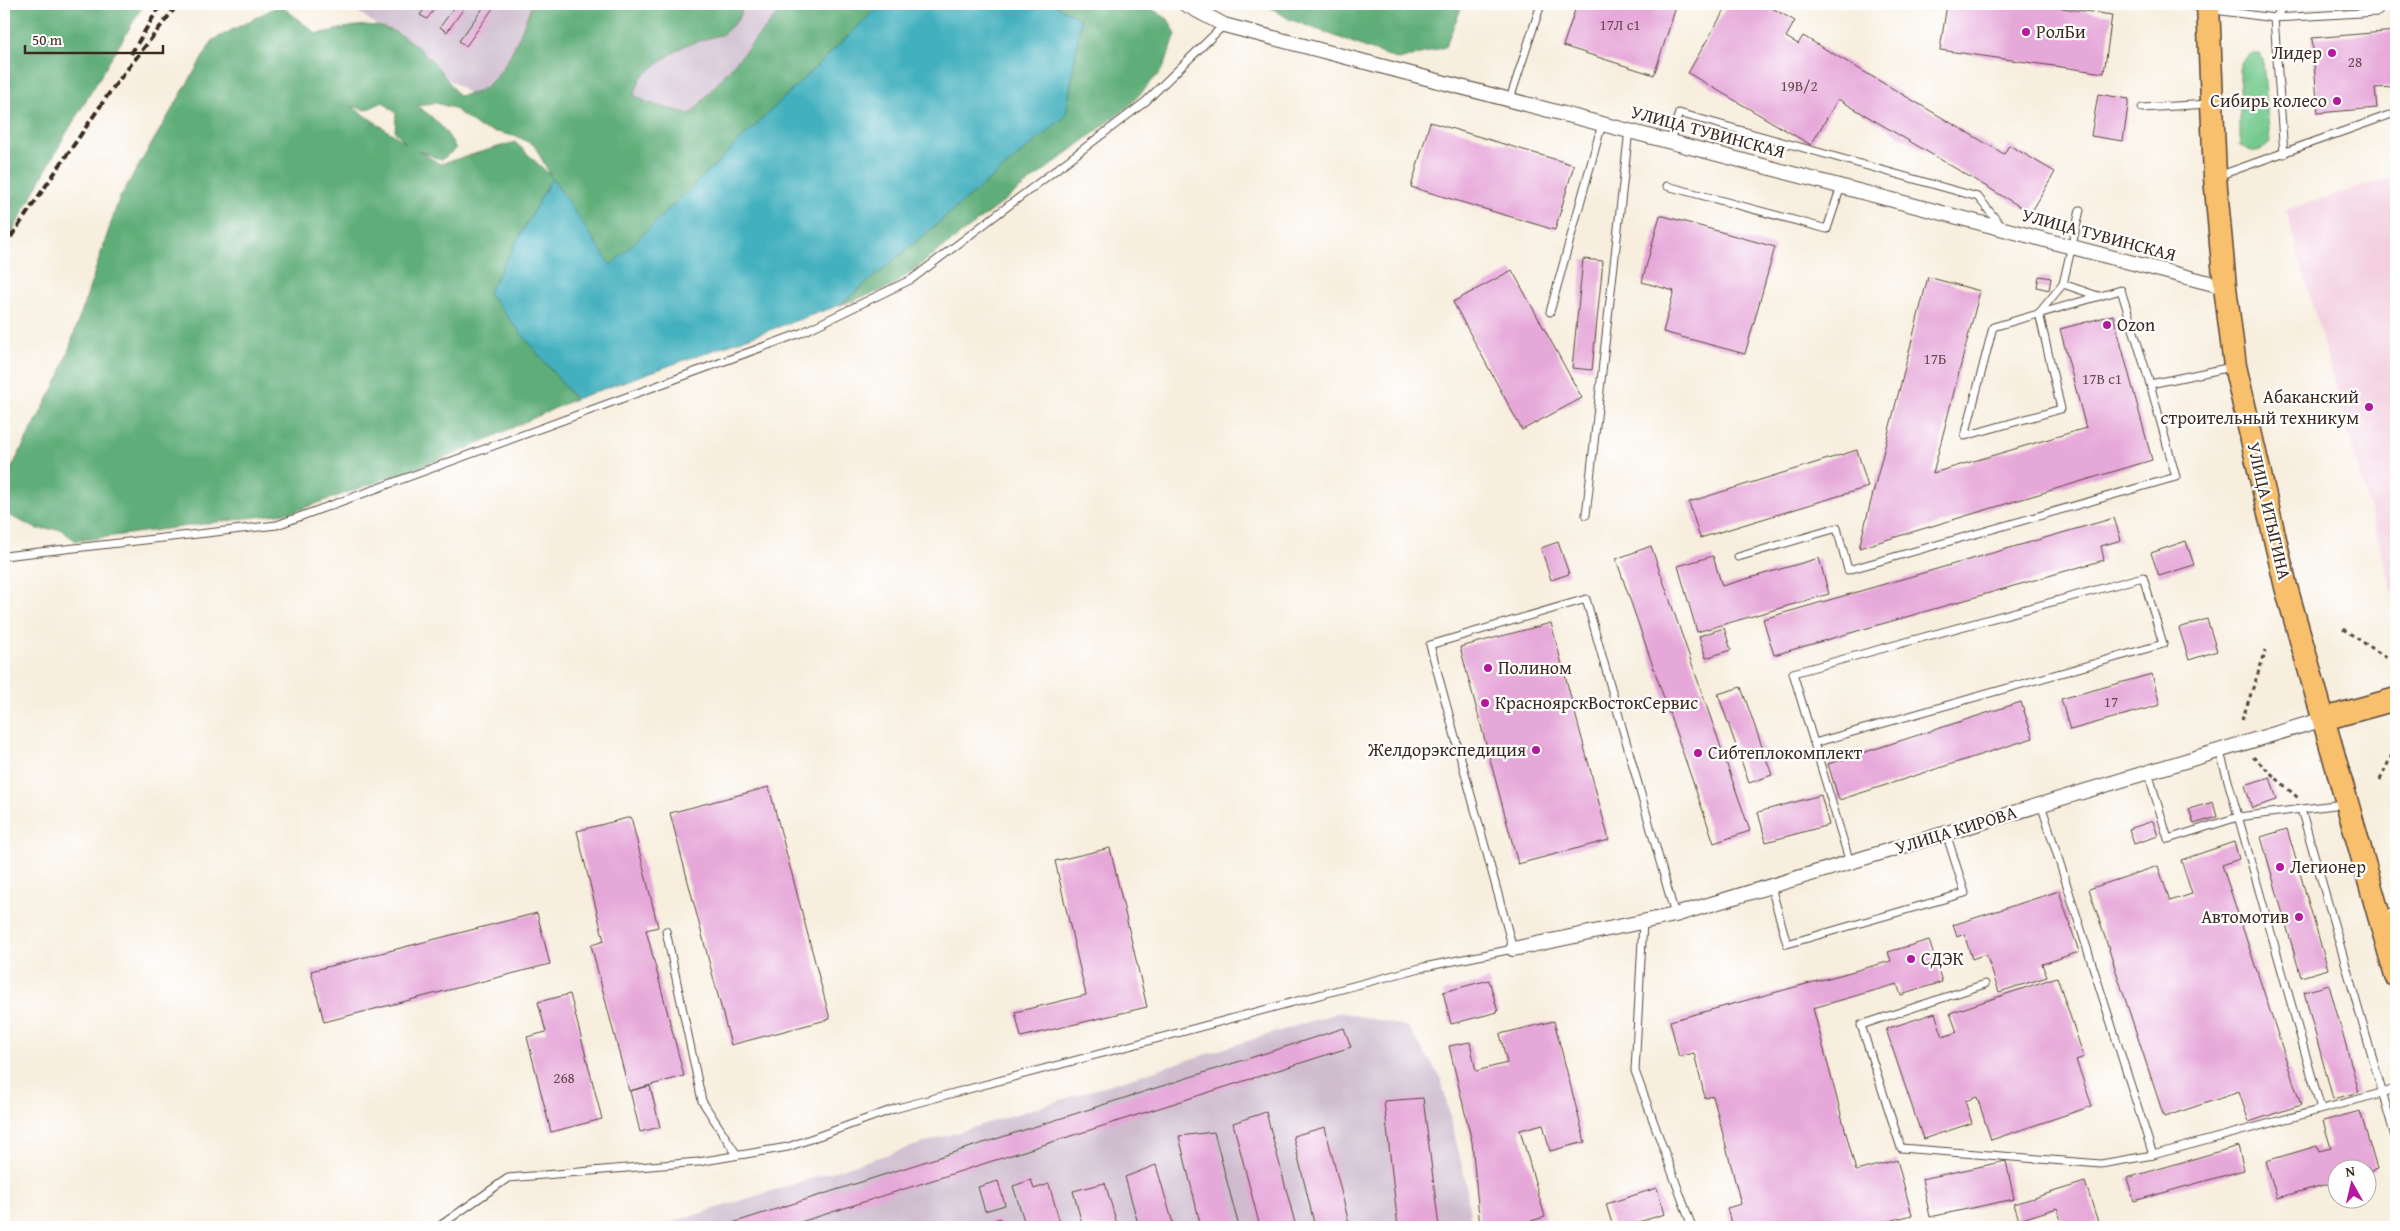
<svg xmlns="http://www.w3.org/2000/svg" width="2400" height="1231" font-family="'Gentium Book Plus',serif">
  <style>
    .built { fill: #f3cfe0 }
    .industrial { fill: #cfbdcf }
    .green { fill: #73c98d; stroke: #577a56 }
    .forest { fill: #5ead78; stroke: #4c6c4b; fill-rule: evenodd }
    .water { fill: #42b0be; stroke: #3e6d6e }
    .building { fill: #e6a7d9 }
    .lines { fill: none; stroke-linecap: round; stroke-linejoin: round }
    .service-casing { stroke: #57473b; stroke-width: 9 }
    .minor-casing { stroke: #57473b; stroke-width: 16 }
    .primary-casing { stroke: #57473b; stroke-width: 25 }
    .path { stroke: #57473b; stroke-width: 3; stroke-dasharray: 4 4; stroke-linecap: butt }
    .service { stroke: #fff; stroke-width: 7 }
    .minor { stroke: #fff; stroke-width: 14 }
    .primary { stroke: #f8bf6c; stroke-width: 22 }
    .rail { stroke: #3b2a1e; stroke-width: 4; stroke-dasharray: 8 4; stroke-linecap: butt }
    .poi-dot { fill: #b5179e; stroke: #fff; stroke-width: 2 }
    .labels { text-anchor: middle; stroke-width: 4.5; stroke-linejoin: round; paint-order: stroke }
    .number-label { font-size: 15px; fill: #66494d }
    .poi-label { font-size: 18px; fill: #3b2a1e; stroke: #fff; text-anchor: start }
    .street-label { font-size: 18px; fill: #3b2a1e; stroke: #fff }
  </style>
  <rect width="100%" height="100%" fill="#fff"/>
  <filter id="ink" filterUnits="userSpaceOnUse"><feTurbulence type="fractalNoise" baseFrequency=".02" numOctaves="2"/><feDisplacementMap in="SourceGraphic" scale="10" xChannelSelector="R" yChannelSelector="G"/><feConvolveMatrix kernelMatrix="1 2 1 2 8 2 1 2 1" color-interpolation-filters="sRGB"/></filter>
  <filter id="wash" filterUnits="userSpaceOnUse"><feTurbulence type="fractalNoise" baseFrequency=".0096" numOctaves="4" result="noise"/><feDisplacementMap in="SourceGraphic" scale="20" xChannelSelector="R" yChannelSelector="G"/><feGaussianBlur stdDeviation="1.12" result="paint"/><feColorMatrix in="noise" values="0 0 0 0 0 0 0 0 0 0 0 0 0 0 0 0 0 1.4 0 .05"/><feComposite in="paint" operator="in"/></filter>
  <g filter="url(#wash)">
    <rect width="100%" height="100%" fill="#f7eede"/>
    <polygon class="built" points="2396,176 2396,604 2286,210"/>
    <g class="industrial">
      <polygon points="348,4 858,4 630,214"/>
      <polygon points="1340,1012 1408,1027 1441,1078 1466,1183 1471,1227 657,1227"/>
    </g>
    <path class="green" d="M2251,54H2259L2263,60L2270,143C2259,153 2253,154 2240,145V62Z"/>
    <g class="forest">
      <polygon points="4,4 144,4 64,137 4,247"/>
      <path d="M532,4H745L737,21L723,34L686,45L670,55L641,77L634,95C652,107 670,108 691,114L786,4H881L611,266L552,178L488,293L575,399L455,454L293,512L76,541L60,529H37L4,513V482L60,376L119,199L213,40L280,5L317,34C335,31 357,23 375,26C409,30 441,68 458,96C464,95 472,94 477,92C506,79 521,31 532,4ZM383,102L396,113L395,132L406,143L351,106L366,110ZM436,103L453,108L480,128L518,137L534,145L551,176L515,142L440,164L417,150L441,160L456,149C446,129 435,118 417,106Z"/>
      <polygon points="1053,4 1143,4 1168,19 1176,35 1163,69 1128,107 891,287 840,305 1066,116 1081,19"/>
      <polygon points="1265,4 1463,4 1445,47 1399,60 1289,19"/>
    </g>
    <polygon class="water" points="881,4 1053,4 1081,19 1066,116 840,305 575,399 488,293 552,178 611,265"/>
    <g id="blocks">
      <g class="building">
        <polygon points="428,4 438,4 427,19 420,15"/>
        <polygon points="457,4 467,4 447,32 440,27"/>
        <polygon points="486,4 496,4 466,46 459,41"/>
        <polygon points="1577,4 1677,4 1654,75 1563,46"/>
        <polygon points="1728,4 1765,4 1795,21 1786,37 1798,44 1803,36 2004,154 2009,145 2055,172 2031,213 1838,99 1811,145 1688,73"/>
        <polygon points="1947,4 2035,4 2112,15 2104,73 1940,50"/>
        <polygon points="2396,31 2396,87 2375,88 2377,108 2318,113 2312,38"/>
        <polygon points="2098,94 2129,99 2123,141 2091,136"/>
        <polygon points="1430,122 1574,165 1555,230 1411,187"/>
        <polygon points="1660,215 1775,247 1745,354 1663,332 1674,291 1642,282"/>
        <polygon points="1583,259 1603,261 1592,370 1572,368"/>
        <polygon points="1512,270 1582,398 1522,430 1453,302"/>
        <polygon points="2039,276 2051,278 2049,290 2037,287"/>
        <polygon points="1928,277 1980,291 1933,473 2086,428 2060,329 2113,315 2152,460 1859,548"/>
        <polygon points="1857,450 1868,487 1700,538 1689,502"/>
        <polygon points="2114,518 2121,540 2101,546 2104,560 1774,655 1763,619"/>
        <polygon points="2186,541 2194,565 2159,576 2151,553"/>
        <polygon points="1558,542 1569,574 1551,580 1541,548"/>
        <polygon points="1651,546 1750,831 1714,843 1616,559"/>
        <polygon points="1713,556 1722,586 1819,558 1829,594 1697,632 1678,566"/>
        <polygon points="2207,619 2217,651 2189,660 2179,628"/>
        <polygon points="1551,623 1609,840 1518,864 1460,647"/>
        <polygon points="1724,628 1731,650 1706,658 1699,636"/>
        <polygon points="2152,674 2160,705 2070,730 2061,699"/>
        <polygon points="1741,687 1772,775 1749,783 1718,694"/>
        <polygon points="2021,702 2033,738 1839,800 1828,764"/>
        <polygon points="2270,777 2277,800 2252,808 2245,785"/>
        <polygon points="769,787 830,1019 731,1045 670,813"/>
        <polygon points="1821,795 1829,825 1766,842 1758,812"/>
        <polygon points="2213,802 2217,817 2194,824 2189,809"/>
        <polygon points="631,817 658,927 646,930 684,1076 629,1091 591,945 604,941 577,831"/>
        <polygon points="2153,821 2158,836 2134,844 2129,829"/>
        <polygon points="2287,829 2328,969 2301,977 2261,837"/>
        <polygon points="2234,842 2239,859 2222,865 2301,1105 2249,1122 2239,1092 2164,1117 2089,889 2158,866 2170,901 2192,894 2181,860"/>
        <polygon points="1110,848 1147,1007 1021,1037 1015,1012 1086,995 1055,861"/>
        <polygon points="2059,891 2079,952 2042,964 2047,977 1999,992 1986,954 1972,959 1964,934 1957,937 1953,925"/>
        <polygon points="537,913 550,964 324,1022 311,971"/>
        <polygon points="1929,940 1942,982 1901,995 1897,984 1813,1008 1856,1171 1897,1160 1912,1215 1867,1227 1732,1227 1727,1208 1741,1204 1713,1096 1705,1098 1694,1053 1679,1057 1670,1021 1891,961 1888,952"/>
        <polygon points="2057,977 2084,1057 2076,1060 2092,1106 1991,1140 1977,1097 1965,1101 1972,1123 1923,1139 1886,1029 1935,1013 1943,1037 1957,1032 1950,1013"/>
        <polygon points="1489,980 1498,1012 1451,1024 1443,992"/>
        <polygon points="2329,985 2359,1092 2333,1099 2304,992"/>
        <polygon points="570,994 602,1119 551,1132 527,1037 546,1032 538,1002"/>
        <polygon points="1554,1021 1585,1142 1550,1151 1543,1124 1520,1130 1545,1217 1510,1227 1480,1227 1472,1142 1449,1046 1470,1042 1476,1071 1507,1063 1500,1034"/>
        <polygon points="1344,1028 1351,1047 785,1227 720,1227"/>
        <polygon points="650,1086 660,1127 640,1132 630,1091"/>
        <polygon points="1423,1098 1439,1227 1398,1227 1384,1101"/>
        <polygon points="2360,1111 2377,1169 2368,1172 2368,1168 2338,1168 2338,1181 2277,1198 2266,1161 2317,1146 2319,1151 2331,1148 2323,1121"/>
        <polygon points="1266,1112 1296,1227 1260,1227 1233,1123"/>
        <polygon points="1325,1127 1350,1227 1315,1227 1293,1136"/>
        <polygon points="1214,1132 1239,1227 1201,1227 1179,1136"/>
        <polygon points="2238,1146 2244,1170 2134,1201 2127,1178"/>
        <polygon points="2006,1161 2014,1199 1930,1217 1922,1179"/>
        <polygon points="1156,1165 1174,1227 1139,1227 1125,1177"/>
        <polygon points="1031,1180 1034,1189 1049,1184 1061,1227 1026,1227 1013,1186"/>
        <polygon points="998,1181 1005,1205 985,1211 978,1187"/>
        <polygon points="2085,1182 2098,1222 2082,1227 2063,1227 2057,1208 2019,1220 2014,1204"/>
        <polygon points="1105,1183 1118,1227 1083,1227 1073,1191"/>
        <polygon points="1657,1188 1665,1214 1622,1227 1613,1227 1606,1204"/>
        <polygon points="1000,1218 1003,1227 970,1227"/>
      </g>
    </g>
  </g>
  <g filter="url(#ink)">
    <use href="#blocks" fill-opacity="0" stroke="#57473b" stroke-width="1"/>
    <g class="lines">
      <g class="service-casing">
        <g id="service">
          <polyline points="2186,4 2207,9 2274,18 2286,4"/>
          <polyline points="1510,99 1541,4"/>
          <polyline points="2142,108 2209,104"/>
          <polyline points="1670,141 1679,113 1978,197 2002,227"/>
          <polyline points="2284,154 2274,18 2378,12"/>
          <polyline points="2218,176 2389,115"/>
          <polyline points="1667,186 1827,229 1841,186"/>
          <polyline points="2063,284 2098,296"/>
          <polyline points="1550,312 1602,124"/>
          <polyline points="2039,313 2061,409 1965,436 1993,327 2121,290 2150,384 2232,367"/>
          <polyline points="2039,313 2063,284 2080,210"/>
          <polyline points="1586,515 1629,130"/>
          <polyline points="4,556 277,525 801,333 912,279 1145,102 1224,25"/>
          <polyline points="1738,557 1837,528 1848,570 2176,477 2150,384"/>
          <polyline points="1814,743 2163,644 2143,577 1793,673 1850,863"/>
          <polyline points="2219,749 2321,1109"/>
          <polyline points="2148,772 2168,839 2238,817 2343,804"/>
          <polyline points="2041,804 2153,1155"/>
          <polyline points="2301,809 2396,1140"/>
          <polyline points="1771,887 1787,944 1965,893 1946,833"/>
          <polyline points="2382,915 2396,911"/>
          <polyline points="1643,922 1635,1071 1692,1227"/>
          <polyline points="666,931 702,1101 737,1155"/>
          <polyline points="1985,984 1861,1025 1901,1148 2101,1164 2153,1155 2396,1089"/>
          <polyline points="438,1227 508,1178 698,1162 788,1147 894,1109 1424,967 1513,949 1430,645 1586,599 1675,915"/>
        </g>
      </g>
      <g class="minor-casing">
        <g id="minor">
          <polyline points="1185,4 1224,25 2225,287"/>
          <polyline points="1513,949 1675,915 2324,719"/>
        </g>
      </g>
      <g class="primary-casing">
        <g id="primary">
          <polyline points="2208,4 2215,177 2225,287 2235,366 2286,587 2396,976"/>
          <polyline points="2324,719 2396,699"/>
        </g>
      </g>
      <g class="path">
        <polyline points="2343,629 2387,658"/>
        <polyline points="2242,720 2266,650"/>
        <polyline points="2253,757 2298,798"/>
        <polyline points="2380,780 2396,746"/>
      </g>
      <use href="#service" class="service"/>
      <use href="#minor" class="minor"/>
      <use href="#primary" class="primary"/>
      <g class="rail">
        <polyline points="131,54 161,4"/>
        <polyline points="4,247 112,89 178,4"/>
      </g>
    </g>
  </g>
  <g class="poi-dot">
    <circle cx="2026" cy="32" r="5"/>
    <circle cx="2332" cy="53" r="5"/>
    <circle cx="2337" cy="101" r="5"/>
    <circle cx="2107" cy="325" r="5"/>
    <circle cx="2369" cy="407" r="5"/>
    <circle cx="1488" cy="668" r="5"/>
    <circle cx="1485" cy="703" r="5"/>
    <circle cx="1536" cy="750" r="5"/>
    <circle cx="1698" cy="753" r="5"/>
    <circle cx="2280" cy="867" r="5"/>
    <circle cx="2299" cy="917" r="5"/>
    <circle cx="1911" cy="959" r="5"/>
  </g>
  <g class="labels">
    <g class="number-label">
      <text x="1620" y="30">17Л с1</text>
      <text x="2355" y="67">28</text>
      <text x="1799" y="91">19В/2</text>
      <text x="1935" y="364">17Б</text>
      <text x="2102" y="384">17В с1</text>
      <text x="2111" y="707">17</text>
      <text x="564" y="1083">268</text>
    </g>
    <g class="poi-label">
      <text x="2036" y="38">РолБи</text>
      <text x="2322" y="59" text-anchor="end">Лидер</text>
      <text x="2327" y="107" text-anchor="end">Сибирь колесо</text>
      <text x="2117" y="331">Ozon</text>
      <text x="2359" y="403" text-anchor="end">Абаканский<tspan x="2359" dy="21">строительный техникум</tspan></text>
      <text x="1498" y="674">Полином</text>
      <text x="1495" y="709">КрасноярскВостокСервис</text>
      <text x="1526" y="756" text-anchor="end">Желдорэкспедиция</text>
      <text x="1708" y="759">Сибтеплокомплект</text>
      <text x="2290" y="873">Легионер</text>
      <text x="2289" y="923" text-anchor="end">Автомотив</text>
      <text x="1921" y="965">СДЭК</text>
    </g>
    <g class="street-label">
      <text transform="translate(1708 132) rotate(15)" y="6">УЛИЦА ТУВИНСКАЯ</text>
      <text transform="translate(2099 235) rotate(15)" y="6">УЛИЦА ТУВИНСКАЯ</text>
      <text transform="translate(2269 511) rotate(77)" y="6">УЛИЦА ИТЫГИНА</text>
      <text transform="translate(1956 830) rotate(-17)" y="6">УЛИЦА КИРОВА</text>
    </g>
  </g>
  <rect width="2400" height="1231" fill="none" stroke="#fff" stroke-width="20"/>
  <g transform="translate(2352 1184) rotate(352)"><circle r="24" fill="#ffffff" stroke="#b1aaa5"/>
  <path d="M0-4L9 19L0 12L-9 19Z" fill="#b5179e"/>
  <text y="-8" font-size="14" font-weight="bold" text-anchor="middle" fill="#3b2a1e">N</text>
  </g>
  <path d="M25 45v8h138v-8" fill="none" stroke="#3b2a1e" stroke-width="2.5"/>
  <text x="32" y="45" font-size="15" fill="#3b2a1e" stroke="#ffffff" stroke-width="4" paint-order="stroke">50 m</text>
</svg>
